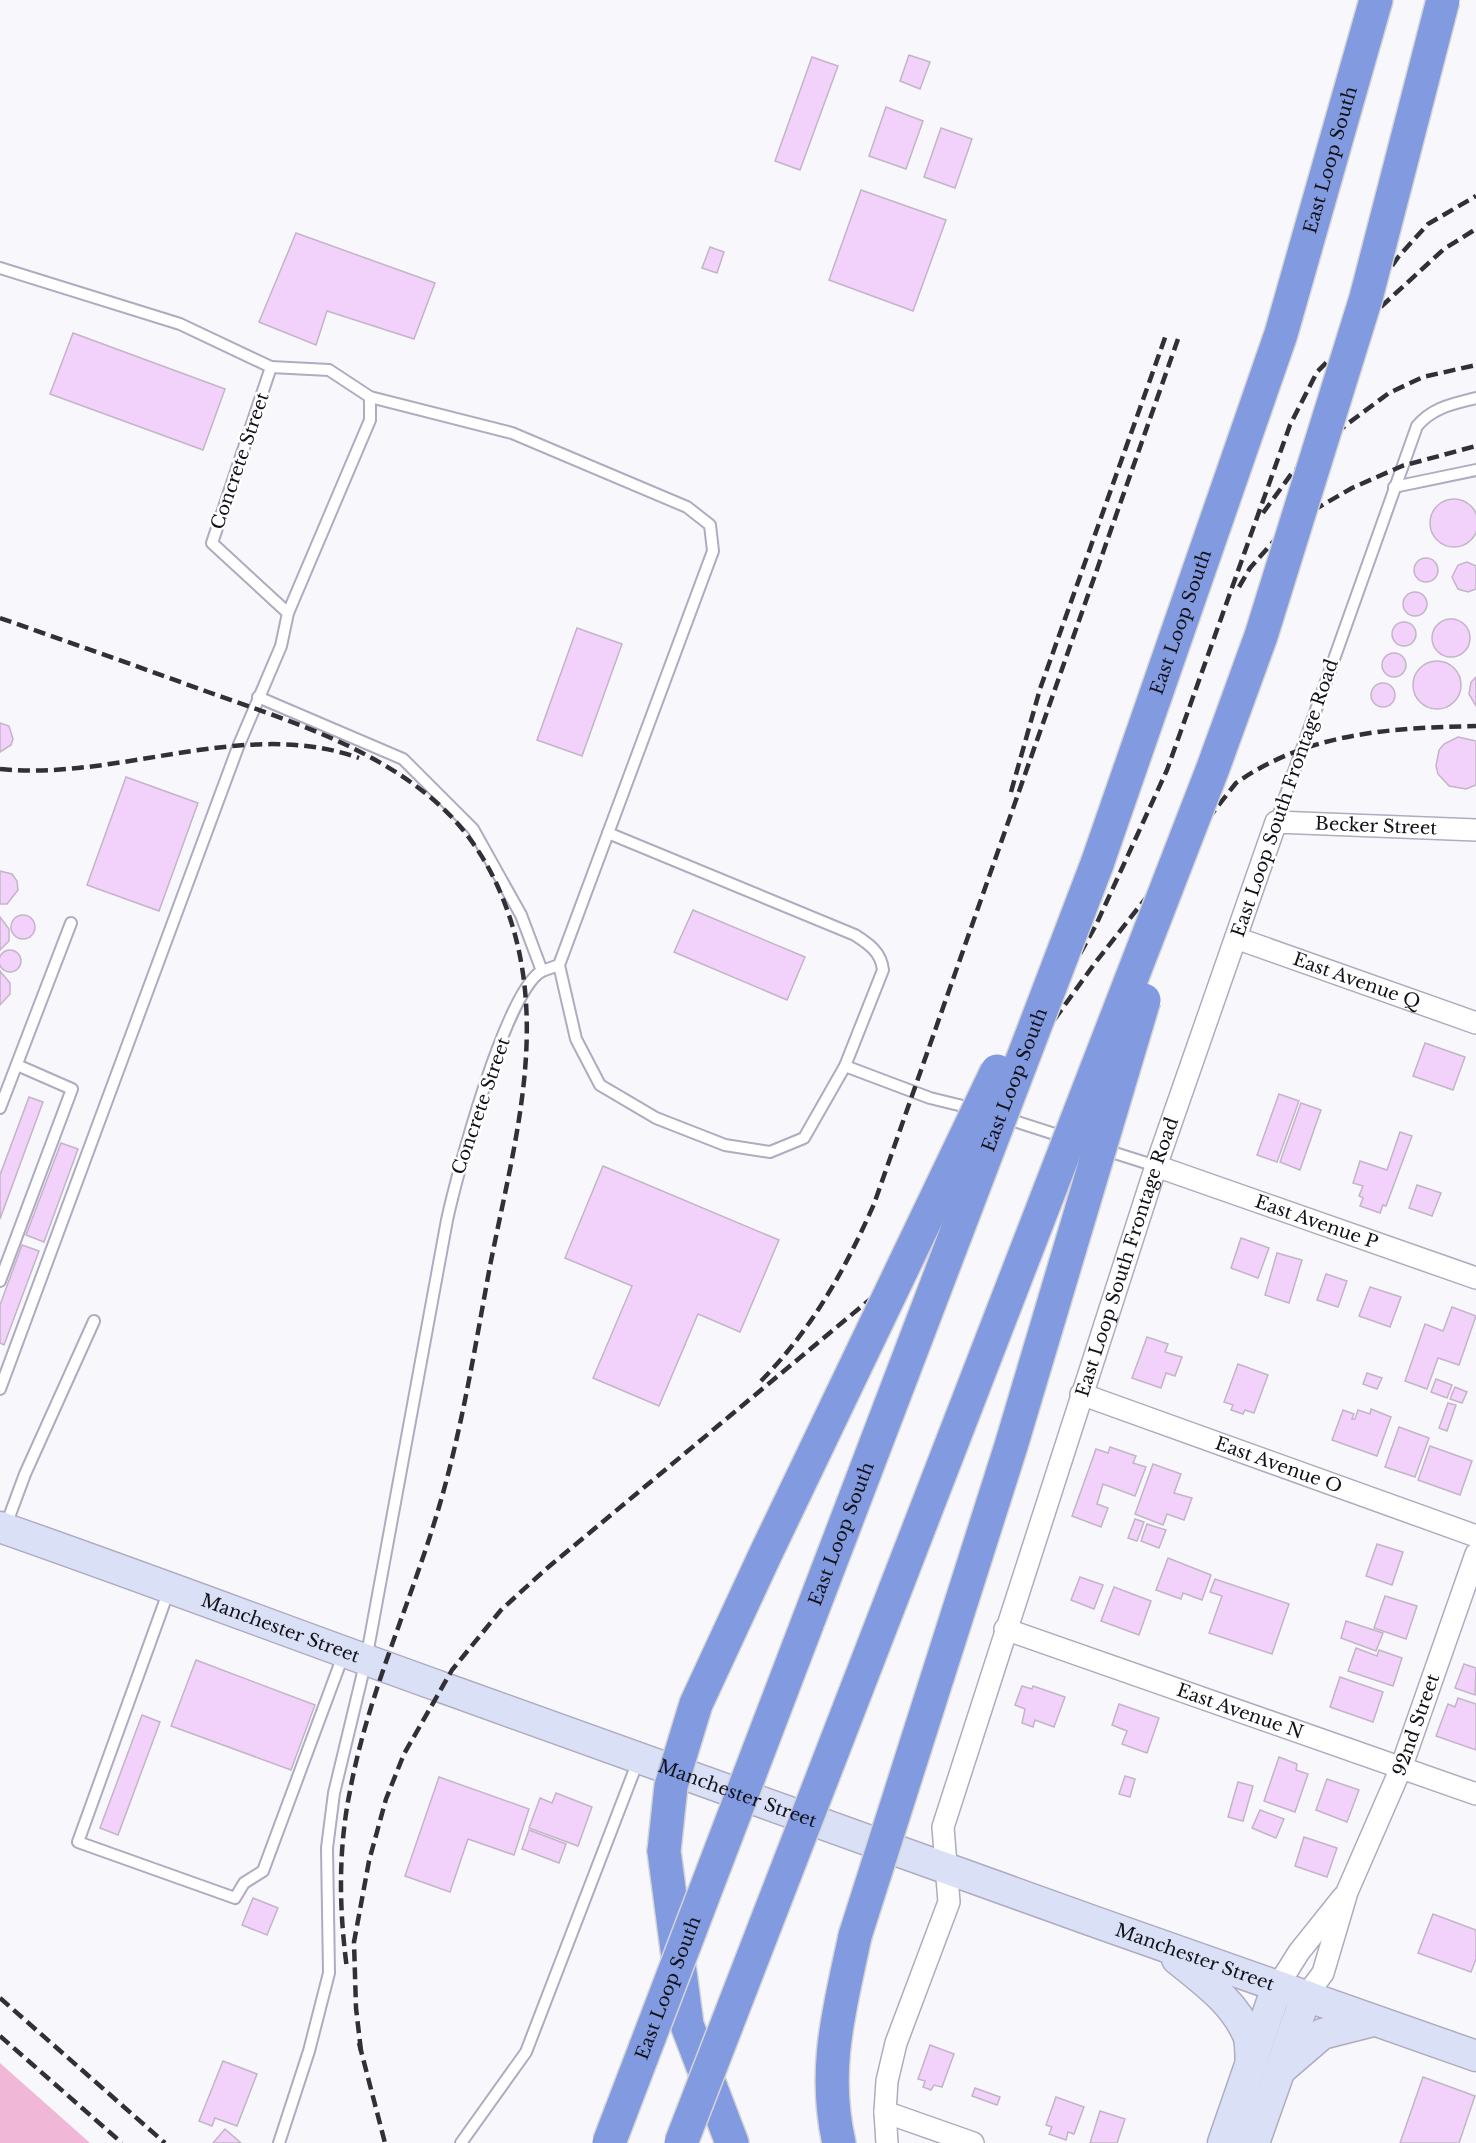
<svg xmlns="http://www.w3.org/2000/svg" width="1476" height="2143" font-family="'Libre Baskerville',serif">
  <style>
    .green { fill: #f0b8d6 }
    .building { fill: #f2d1fb; stroke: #c3b5c7; stroke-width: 1.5 }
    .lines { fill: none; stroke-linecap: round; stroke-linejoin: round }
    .lane-casing { stroke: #afabc0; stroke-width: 14 }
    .street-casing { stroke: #afabc0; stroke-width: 24 }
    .secondary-casing { stroke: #afabc0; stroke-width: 33 }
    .highway-casing { stroke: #d5d4d6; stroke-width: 36 }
    .lane { stroke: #fff; stroke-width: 10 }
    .street { stroke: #fff; stroke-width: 21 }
    .secondary { stroke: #dae1f6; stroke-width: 30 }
    .highway { stroke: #829be0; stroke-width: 33 }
    .rail { stroke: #313036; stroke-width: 4.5; stroke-dasharray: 12 6; stroke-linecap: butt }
    .highway-bridge-casing { stroke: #d5d4d6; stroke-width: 36; stroke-linecap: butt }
    .highway-bridge { stroke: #829be0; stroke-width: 33 }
    .labels { text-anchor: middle; stroke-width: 5; stroke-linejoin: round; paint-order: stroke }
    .street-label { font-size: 18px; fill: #131219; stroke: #fff }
  </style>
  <rect width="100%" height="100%" fill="#f8f8fc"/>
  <polygon class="green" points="0,2063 90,2143 0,2143"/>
  <g class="building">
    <polygon points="909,55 930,62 920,89 900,81"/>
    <polygon points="812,57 838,66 800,170 775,161"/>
    <polygon points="886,107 923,121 906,169 869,156"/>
    <polygon points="941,128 972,139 955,188 924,177"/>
    <polygon points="861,190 946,220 913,311 829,280"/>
    <polygon points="296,233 435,283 414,339 327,311 316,345 259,322"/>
    <polygon points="710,247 724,252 717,273 702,268"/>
    <polygon points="73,333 225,389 203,450 50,394"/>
    <circle cx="1454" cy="523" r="24"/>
    <circle cx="1426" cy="570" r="12"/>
    <polygon points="1467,562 1476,566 1476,589 1468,592 1458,589 1452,577 1458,565"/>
    <circle cx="1415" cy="604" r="12"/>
    <circle cx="1451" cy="638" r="19"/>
    <circle cx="1404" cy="634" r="12"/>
    <polygon points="577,628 622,644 582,756 537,740"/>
    <circle cx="1394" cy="665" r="12"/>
    <circle cx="1437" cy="685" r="24"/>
    <polygon points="1476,677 1476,706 1469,694 1471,682"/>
    <circle cx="1383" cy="695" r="12"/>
    <polygon points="0,723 9,726 13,739 11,745 0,752"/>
    <polygon points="1458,737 1476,741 1476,785 1466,789 1449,786 1438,774 1436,766 1439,750 1444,744"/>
    <polygon points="126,777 198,803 159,911 87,885"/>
    <polygon points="0,871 12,874 17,881 18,890 7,904 0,904"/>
    <polygon points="693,910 805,957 787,1000 674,952"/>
    <circle cx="23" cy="927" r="12"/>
    <polygon points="0,917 9,929 9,941 0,950"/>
    <circle cx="10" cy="961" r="11"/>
    <polygon points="0,971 10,983 10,994 0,1005"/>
    <polygon points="1425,1043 1465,1057 1453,1090 1413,1076"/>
    <polygon points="1279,1094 1299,1101 1277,1162 1257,1155"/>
    <polygon points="29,1097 43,1102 0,1219 0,1175"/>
    <polygon points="1301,1103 1321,1110 1300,1170 1280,1162"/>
    <polygon points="1400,1132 1412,1136 1386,1206 1383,1205 1380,1213 1360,1206 1363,1198 1359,1196 1363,1186 1353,1183 1360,1161 1387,1170"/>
    <polygon points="61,1143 78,1149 44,1242 26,1235"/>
    <polygon points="603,1166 779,1240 740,1332 698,1314 659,1406 593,1378 632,1286 565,1258"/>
    <polygon points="1417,1185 1441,1193 1432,1216 1409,1208"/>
    <polygon points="1241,1238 1269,1248 1258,1278 1231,1268"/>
    <polygon points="22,1245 39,1251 4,1345 0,1343 0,1305"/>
    <polygon points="1277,1253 1302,1260 1289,1303 1265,1295"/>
    <polygon points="1326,1274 1347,1281 1338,1307 1317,1300"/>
    <polygon points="1370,1287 1401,1297 1390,1327 1359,1316"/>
    <polygon points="1452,1307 1476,1316 1459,1365 1438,1358 1427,1389 1405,1381 1425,1324 1443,1331"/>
    <polygon points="1147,1337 1168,1344 1165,1352 1182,1357 1175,1376 1166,1373 1161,1388 1132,1378"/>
    <polygon points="1238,1364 1268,1375 1254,1413 1245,1410 1243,1414 1231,1410 1233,1405 1224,1402"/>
    <polygon points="1367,1373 1382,1378 1377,1389 1363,1384"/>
    <polygon points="1436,1379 1452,1385 1447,1398 1431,1392"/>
    <polygon points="1455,1387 1467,1392 1462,1403 1450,1399"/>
    <polygon points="1448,1403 1456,1405 1447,1431 1439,1428"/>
    <polygon points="1371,1409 1391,1417 1377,1456 1332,1440 1343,1410 1354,1414 1352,1419 1355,1419 1358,1410 1370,1414"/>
    <polygon points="1399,1427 1429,1438 1415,1477 1385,1467"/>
    <polygon points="1430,1446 1472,1461 1460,1495 1418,1480"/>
    <polygon points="1110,1447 1136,1456 1133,1463 1146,1467 1135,1496 1103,1484 1097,1504 1108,1508 1101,1527 1072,1516 1096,1449 1108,1453"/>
    <polygon points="1153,1464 1181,1474 1174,1493 1192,1498 1184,1520 1167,1514 1163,1525 1135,1514"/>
    <polygon points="1135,1519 1144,1522 1137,1541 1128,1538"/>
    <polygon points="1147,1524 1166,1530 1159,1548 1141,1541"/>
    <polygon points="1377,1544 1403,1552 1392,1585 1366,1576"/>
    <polygon points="1168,1558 1211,1575 1202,1600 1183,1593 1181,1599 1156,1590"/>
    <polygon points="1080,1577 1103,1585 1094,1609 1071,1600"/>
    <polygon points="1215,1579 1289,1604 1272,1654 1209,1633 1222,1596 1210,1592"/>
    <polygon points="1114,1587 1151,1601 1139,1635 1101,1621"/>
    <polygon points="1385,1596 1417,1606 1406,1639 1374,1628"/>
    <polygon points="1346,1621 1383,1633 1376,1651 1341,1638"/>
    <polygon points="1356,1648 1377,1656 1379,1650 1402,1658 1393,1686 1348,1671"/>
    <polygon points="196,1660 315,1705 291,1770 171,1726"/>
    <polygon points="1464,1664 1476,1668 1475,1695 1455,1688"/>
    <polygon points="1340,1677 1383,1692 1373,1722 1330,1707"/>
    <polygon points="1022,1686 1032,1689 1033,1686 1065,1697 1054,1727 1035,1720 1033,1727 1022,1723 1025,1709 1015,1705"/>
    <polygon points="1458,1698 1476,1704 1476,1750 1436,1736 1448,1704 1455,1707"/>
    <polygon points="1119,1704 1159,1718 1147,1753 1122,1744 1127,1731 1112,1725"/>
    <polygon points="142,1715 160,1722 118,1835 100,1828"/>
    <polygon points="1279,1757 1297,1764 1296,1770 1308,1774 1295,1812 1264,1801"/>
    <polygon points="1125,1776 1135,1779 1130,1797 1119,1794"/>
    <polygon points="439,1777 529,1809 514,1855 468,1839 450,1892 405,1876"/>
    <polygon points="1327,1779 1359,1790 1347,1822 1316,1810"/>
    <polygon points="1238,1782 1253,1786 1243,1821 1228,1817"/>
    <polygon points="556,1793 592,1807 578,1846 529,1828 540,1798 552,1803"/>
    <polygon points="1260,1810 1284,1819 1276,1838 1252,1828"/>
    <polygon points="529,1830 566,1844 559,1863 522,1849"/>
    <polygon points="1304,1837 1337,1848 1327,1877 1295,1866"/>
    <polygon points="253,1898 278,1908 267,1935 242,1925"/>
    <polygon points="1433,1914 1476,1930 1476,1959 1471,1972 1418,1953"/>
    <polygon points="930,2045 954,2054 942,2087 934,2085 931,2090 923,2087 925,2081 918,2079"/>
    <polygon points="223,2061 257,2074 237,2126 215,2118 212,2126 199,2121"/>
    <polygon points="1423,2077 1475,2096 1459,2143 1400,2143"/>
    <polygon points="975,2088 1000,2097 997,2105 972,2096"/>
    <polygon points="1056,2097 1084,2107 1074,2134 1068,2132 1066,2140 1049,2134 1052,2127 1046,2125"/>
    <polygon points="1100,2111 1125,2119 1117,2143 1090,2143"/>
    <polygon points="225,2129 241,2143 213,2143"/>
  </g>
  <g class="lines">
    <g class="lane-casing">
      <g id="lane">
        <polyline points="0,268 180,324 271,367 329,370 370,397 370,420 288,613"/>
        <polyline points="370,397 512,433 687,507 710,525 713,551 559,965"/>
        <polyline points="1394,487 1476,470"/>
        <path d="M258,697L403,759L473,829L521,915L542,971C506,990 457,1174 447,1220L366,1660L334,1793L327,1848L329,1973L309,2051L279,2143"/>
        <path d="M1276,822L1417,426C1433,407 1453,404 1476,398"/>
        <path d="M542,971L559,965L576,1039L600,1085L656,1118L725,1145L770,1152L804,1138L845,1066L883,970C881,952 869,944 855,935L608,833"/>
        <polyline points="845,1066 930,1098 975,1109"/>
        <polyline points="0,1108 71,923"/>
        <polyline points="1005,1118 1067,1138"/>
        <polyline points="1102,1149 1156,1166"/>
        <polyline points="0,1281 72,1089 17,1065"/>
        <polyline points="0,1389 238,747 281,646 288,613 212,543 271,367"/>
        <polyline points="5,1528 25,1474 94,1321"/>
        <polyline points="169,1590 78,1842 235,1898 244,1883 263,1871 344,1653"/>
        <polyline points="461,2143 526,2052 638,1761"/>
      </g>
    </g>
    <g class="street-casing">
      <g id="street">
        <path id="s1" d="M1236,938L1476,1023"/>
        <path id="s2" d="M1156,1166L1476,1278"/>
        <path id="s3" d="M1081,1394L1476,1536"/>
        <path id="s4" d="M1005,1629L1476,1794"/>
        <polyline points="1277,1987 1299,1952 1343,1897"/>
        <path id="s5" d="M1306,1996L1323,1973L1347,1892L1401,1768L1476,1554"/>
        <polyline points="885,2112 973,2143"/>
        <path id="s6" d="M887,2143L885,2112L887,2081L896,2043L949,1902L943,1827L1156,1166L1276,822L1476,830"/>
      </g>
    </g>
    <g class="secondary-casing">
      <g id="secondary">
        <path id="s7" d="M0,1527C149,1579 296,1635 444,1688C788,1812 1131,1936 1476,2056"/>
        <path d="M1177,1959C1204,1981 1234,2002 1248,2035C1251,2043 1250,2055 1251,2064"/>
        <polyline points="1279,2071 1322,2034 1373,2021"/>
        <polyline points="1223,2143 1277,1987"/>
        <polyline points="1254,2143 1306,1996"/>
      </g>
    </g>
    <g class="highway-casing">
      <g id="highway">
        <path id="s8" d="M1097,864L1281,334L1376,0"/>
        <polyline points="664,1851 687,2025 732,2143"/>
        <path d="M839,2143C822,2068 840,2008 855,1936"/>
      </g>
    </g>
    <use href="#lane" class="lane"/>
    <use href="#street" class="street"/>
    <use href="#secondary" class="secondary"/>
    <use href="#highway" class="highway"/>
    <g class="rail">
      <polyline points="1340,339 1399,256 1428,224 1476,196"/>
      <polyline points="1263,513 1292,473 1346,425 1389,393 1423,377 1476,365"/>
      <polyline points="1239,587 1250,568 1288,525 1352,488 1402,466 1476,446"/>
      <path d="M0,618C69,642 139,667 208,692C289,721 370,745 436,802C466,828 489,863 503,899C552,1021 514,1143 490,1266C475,1347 462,1429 439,1507C411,1603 368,1693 350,1791C338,1850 339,1909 347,1969"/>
      <path d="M0,769C120,781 244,717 359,758"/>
      <polyline points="1011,792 1040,689 1166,335"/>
      <path d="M1044,1034L1095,963L1236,783C1309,732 1391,728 1476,726"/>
      <path d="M761,1381C812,1329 845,1270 874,1204L1178,339"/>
      <polyline points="0,1998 165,2143"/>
      <polyline points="0,2036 122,2143"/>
      <polyline points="359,2043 385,2143"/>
      <polyline points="361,2051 356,2008 354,1942 369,1861 386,1799 404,1754 452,1670 501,1610 546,1569 880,1291 921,1244 950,1199 1009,1082 1096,925 1167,770 1290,425 1317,372 1384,304 1444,249 1476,229"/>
    </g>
    <g class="highway-bridge-casing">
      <g id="highway-bridge">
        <polyline points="664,1851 671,1786 696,1704 766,1553 997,1071"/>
        <polyline points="855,1936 1011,1446 1144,1000"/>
        <path id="s9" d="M609,2143L1097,864"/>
        <polyline points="681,2143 1213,768 1261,636 1366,298 1443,0"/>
      </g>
    </g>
    <use href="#highway-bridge" class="highway-bridge"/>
  </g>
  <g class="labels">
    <g class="street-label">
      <text dy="6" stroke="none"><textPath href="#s8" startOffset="742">East Loop South</textPath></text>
      <text transform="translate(240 461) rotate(-71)" y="6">Concrete Street</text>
      <text dy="6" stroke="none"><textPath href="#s8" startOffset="256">East Loop South</textPath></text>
      <text transform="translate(1285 798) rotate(-71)" y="6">East Loop South Frontage Road</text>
      <text dy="6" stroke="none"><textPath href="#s6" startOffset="1486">Becker Street</textPath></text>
      <text dy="6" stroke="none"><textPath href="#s1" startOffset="128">East Avenue Q</textPath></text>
      <text dy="6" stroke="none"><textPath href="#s9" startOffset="1138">East Loop South</textPath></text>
      <text transform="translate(481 1106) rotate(-71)" y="6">Concrete Street</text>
      <text dy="6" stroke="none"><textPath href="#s2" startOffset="170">East Avenue P</textPath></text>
      <text dy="6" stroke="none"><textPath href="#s6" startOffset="926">East Loop South Frontage Road</textPath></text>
      <text dy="6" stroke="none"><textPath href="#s3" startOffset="210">East Avenue O</textPath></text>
      <text dy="6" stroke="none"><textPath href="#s9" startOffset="652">East Loop South</textPath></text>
      <text dy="6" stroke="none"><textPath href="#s7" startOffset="298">Manchester Street</textPath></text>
      <text dy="6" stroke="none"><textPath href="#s4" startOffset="249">East Avenue N</textPath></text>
      <text dy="6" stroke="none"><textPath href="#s5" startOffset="294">92nd Street</textPath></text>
      <text dy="6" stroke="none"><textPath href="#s7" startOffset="784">Manchester Street</textPath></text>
      <text dy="6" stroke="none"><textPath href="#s7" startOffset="1270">Manchester Street</textPath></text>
      <text dy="6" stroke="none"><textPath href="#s9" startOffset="166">East Loop South</textPath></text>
    </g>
  </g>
</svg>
